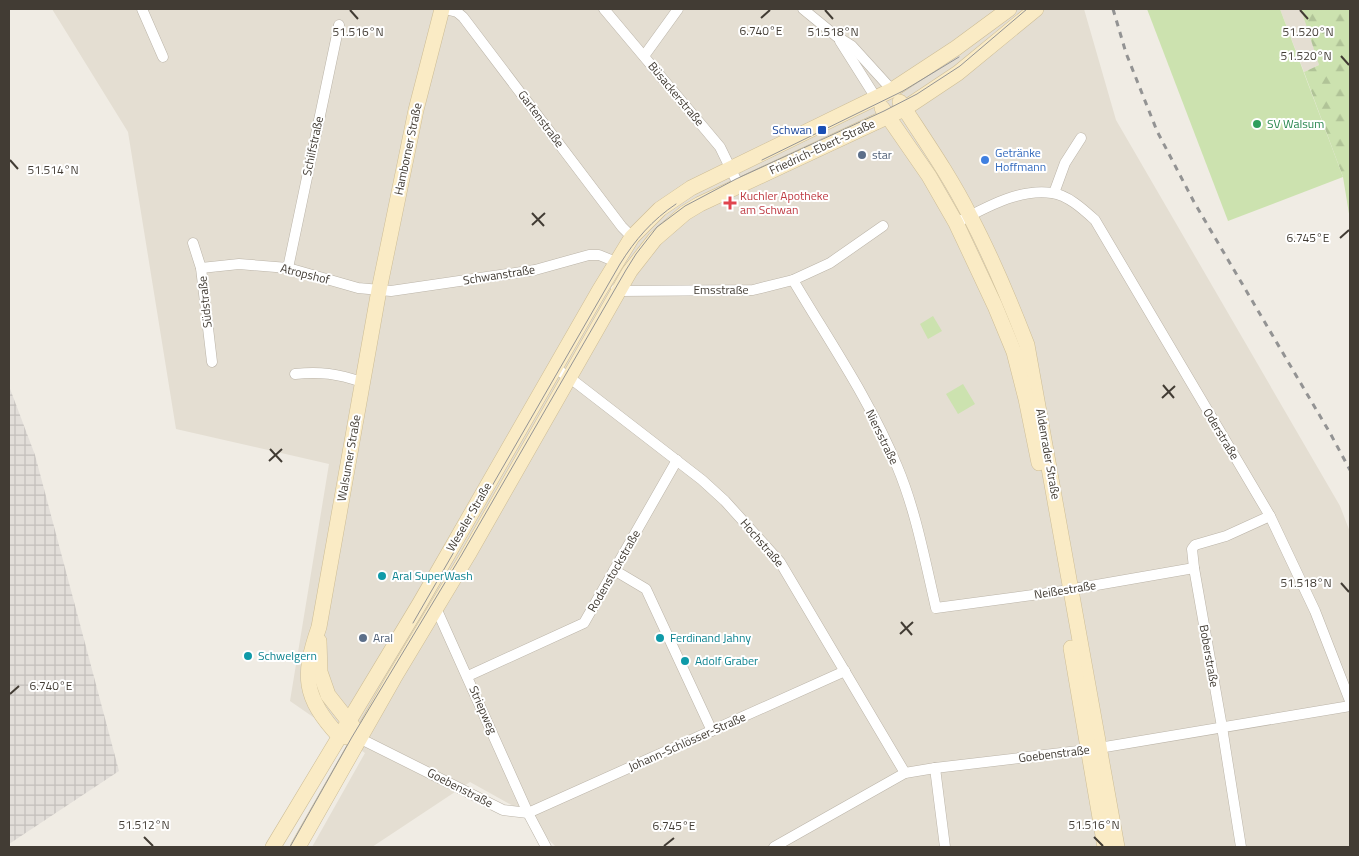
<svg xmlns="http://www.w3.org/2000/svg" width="1359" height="856" font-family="'Titillium Web',sans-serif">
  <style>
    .residential { fill: #e4ded2 }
    .industrial { fill: url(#industrial-grid) }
    .forest { fill: url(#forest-firs) }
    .green { fill: #cce2af }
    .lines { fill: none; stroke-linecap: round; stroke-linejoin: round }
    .street-casing { stroke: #bbb4a8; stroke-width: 11 }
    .secondary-casing { stroke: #cdbd96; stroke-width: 16 }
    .street { stroke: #fff; stroke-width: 10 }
    .secondary { stroke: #faebc5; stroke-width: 15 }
    .tram { stroke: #939393; stroke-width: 1 }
    .rail { stroke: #939393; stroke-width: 3; stroke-dasharray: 6 6; stroke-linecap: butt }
    .ticks { fill: none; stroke: #423c34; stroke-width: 2 }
    .leisure-dot { fill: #2e9e5b; stroke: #fff; stroke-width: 2 }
    .transit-dot { fill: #1a4fb4; stroke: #fff; stroke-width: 2 }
    .service-dot { fill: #5c6f8a; stroke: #fff; stroke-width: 2 }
    .shop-dot { fill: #3f7fe0; stroke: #fff; stroke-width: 2 }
    .health-dot { fill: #e0444e; stroke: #fff; stroke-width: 2 }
    .culture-dot { fill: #0f9aa8; stroke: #fff; stroke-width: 2 }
    .labels { text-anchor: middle; stroke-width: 4; stroke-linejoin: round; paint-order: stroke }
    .street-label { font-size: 12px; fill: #423c34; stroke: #fff }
    .leisure-label { font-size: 12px; fill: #27864d; stroke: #fff; text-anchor: start }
    .transit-label { font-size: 12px; fill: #164399; stroke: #fff; text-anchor: end }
    .shop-label { font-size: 12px; fill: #366cbe; stroke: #fff; text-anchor: start }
    .service-label { font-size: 12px; fill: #4e5e75; stroke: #fff; text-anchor: start }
    .health-label { font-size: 12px; fill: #be3a42; stroke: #fff; text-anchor: start }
    .culture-label { font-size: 12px; fill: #0d838f; stroke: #fff; text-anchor: start }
    .ticks-label { font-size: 12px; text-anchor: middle; fill: #423c34; stroke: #fff; stroke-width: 4; stroke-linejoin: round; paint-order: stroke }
  </style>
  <defs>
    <pattern id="industrial-grid" width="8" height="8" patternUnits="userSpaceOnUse" patternTransform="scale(1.25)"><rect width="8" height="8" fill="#e2ded9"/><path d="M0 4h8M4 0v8" fill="none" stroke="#c3bfbb"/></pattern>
    <pattern id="forest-firs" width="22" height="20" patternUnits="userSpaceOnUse" patternTransform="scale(1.25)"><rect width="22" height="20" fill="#cce2af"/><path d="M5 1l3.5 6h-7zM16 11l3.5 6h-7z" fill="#b0c397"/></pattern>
  </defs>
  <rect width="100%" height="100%" fill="#f0ece4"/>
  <g class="residential">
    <polygon points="52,9 1084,9 1116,120 1340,506 1350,532 1350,847 556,847 517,808 470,782 372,847 312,847 365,753 290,701 329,464 176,429 128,132"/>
    <polygon points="1280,9 1302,9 1319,65 1304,72"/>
  </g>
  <polygon class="industrial" points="9,386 35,455 119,771 9,844"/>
  <polygon class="forest" points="1301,9 1350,9 1350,220 1343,177 1304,72 1319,65"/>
  <g class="green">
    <polygon points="1147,9 1280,9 1343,177 1228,221"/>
    <polygon points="933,316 942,331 928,339 920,324"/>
    <polygon points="963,384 975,404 958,414 946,394"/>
  </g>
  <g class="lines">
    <g class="street-casing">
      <g id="street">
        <polyline points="142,9 163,57"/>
        <polyline points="445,9 457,12 463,17 622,227 632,237"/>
        <polyline points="604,9 720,147 739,186"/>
        <polyline points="803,9 836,36 852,46 892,90"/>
        <polyline points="840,41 876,98"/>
        <polyline points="644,56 678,9"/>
        <polyline points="1054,193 1065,163 1081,138"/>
        <path d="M956,223C985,208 1019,188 1052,193C1068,195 1084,210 1095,220L1270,516L1315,611L1350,701"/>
        <polyline points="193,243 201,268 212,362"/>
        <polyline points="201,268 239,264 288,268 358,288 391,291 535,270 589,255 599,255 616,262"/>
        <polyline points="288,268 339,25"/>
        <path d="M793,280C829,341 870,400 897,466C916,511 925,561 936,608L1062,591L1194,568"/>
        <polyline points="616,289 618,291 753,290 793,280 830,263 883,226"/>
        <polyline points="555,368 570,378 702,480 725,501 780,562 905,773"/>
        <path d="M295,374C320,371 338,374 362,382"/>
        <polyline points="614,570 646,589 712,731"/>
        <polyline points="436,608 528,813 546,847"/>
        <polyline points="468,676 584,623 677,460"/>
        <polyline points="359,738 503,810 528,813 845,671"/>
        <polyline points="935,768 945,847"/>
        <polyline points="774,847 905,773 935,768 1087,750 1350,706"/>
        <polyline points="1241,847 1222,727 1194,568 1192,549 1195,545 1226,536 1270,516"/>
      </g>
    </g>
    <g class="secondary-casing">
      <g id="secondary">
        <path d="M900,102C924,139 950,176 970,216C992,258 1010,301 1027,345L1117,847"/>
        <polyline points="882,108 929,176 956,223 995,306 1014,352 1026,399 1039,463"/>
        <polyline points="319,641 320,672 328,695 354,728"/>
        <polyline points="1071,648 1105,847"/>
        <path d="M348,737L339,736C303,697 302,676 319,627L379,290L416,110L442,9"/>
        <polyline points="273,847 420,603 599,291 632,237 660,209 691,188 892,90 956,48 1009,9"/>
        <polyline points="298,847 394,678 468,555 630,271 655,239 685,213 700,204 904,109 958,73 1036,9"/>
      </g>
    </g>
    <use href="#street" class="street"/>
    <use href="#secondary" class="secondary"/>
    <g class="tram">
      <polyline points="762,160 903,91 959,57"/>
      <path d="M413,623L620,264C635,240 652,220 676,204"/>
      <polyline points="290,847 352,737 461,556 626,270 636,254 657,227 685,206 736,179 884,111 917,94 960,66 1027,9"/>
    </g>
    <polyline class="rail" points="1113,9 1126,53 1157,131 1194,202 1330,433 1350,470"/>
  </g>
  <path class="ticks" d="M350,10L358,19M825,10L833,19M1300,10L1308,19M761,18L770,10M1341,56L1349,65M10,160L18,169M532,213L544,226M532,225L545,213M1340,238L1349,230M1163,385L1174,398M1162,398L1175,386M270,449L282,462M269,461L282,449M1341,583L1349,592M901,622L912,635M900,634L913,622M10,694L19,686M144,837L153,846M1094,837L1103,846M664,846L674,838"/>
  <circle class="leisure-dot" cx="1257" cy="124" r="5"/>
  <rect class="transit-dot" x="817" y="125" width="10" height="10" rx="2.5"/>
  <g class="service-dot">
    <circle cx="862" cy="155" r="5"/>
    <circle cx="363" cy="638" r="5"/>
  </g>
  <circle class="shop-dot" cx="985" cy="160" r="5"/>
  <path class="health-dot" d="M727.5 195.5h5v5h5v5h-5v5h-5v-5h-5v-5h5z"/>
  <g class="culture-dot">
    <circle cx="382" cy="576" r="5"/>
    <circle cx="660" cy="638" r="5"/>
    <circle cx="248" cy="656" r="5"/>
    <circle cx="685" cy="661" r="5"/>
  </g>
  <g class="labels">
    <g class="street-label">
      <text transform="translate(676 94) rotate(50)" y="4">Büsackerstraße</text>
      <text transform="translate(541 119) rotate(53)" y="4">Gartenstraße</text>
      <text transform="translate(313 146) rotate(-78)" y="4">Schilfstraße</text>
      <text transform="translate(822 147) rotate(-25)" y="4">Friedrich-Ebert-Straße</text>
      <text transform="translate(408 149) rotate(-78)" y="4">Hamborner Straße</text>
      <text transform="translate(305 274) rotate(14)" y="4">Atropshof</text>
      <text transform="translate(499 275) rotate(-9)" y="4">Schwanstraße</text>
      <text x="721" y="294">Emsstraße</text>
      <text transform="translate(205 302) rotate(-96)" y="4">Südstraße</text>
      <text transform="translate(1221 434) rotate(59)" y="4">Oderstraße</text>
      <text transform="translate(882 437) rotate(64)" y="4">Niersstraße</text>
      <text transform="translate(1048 454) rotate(80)" y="4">Aldenrader Straße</text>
      <text transform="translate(349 458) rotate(-80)" y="4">Walsumer Straße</text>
      <text transform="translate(469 517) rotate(-60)" y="4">Weseler Straße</text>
      <text transform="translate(762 543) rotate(49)" y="4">Hochstraße</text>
      <text transform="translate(614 571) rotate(-60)" y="4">Rodenstockstraße</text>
      <text transform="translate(1065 590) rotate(-9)" y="4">Neißestraße</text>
      <text transform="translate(1209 656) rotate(80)" y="4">Boberstraße</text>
      <text transform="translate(483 710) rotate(66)" y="4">Striepweg</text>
      <text transform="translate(687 742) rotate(-24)" y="4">Johann-Schlösser-Straße</text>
      <text transform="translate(1054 754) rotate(-7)" y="4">Goebenstraße</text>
      <text transform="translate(460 788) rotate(27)" y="4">Goebenstraße</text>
    </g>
    <g class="leisure-label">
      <text x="1267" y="128">SV Walsum</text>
    </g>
    <g class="transit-label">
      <text x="812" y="134">Schwan</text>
    </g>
    <g class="shop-label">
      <text x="995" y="157">Getränke<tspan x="995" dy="14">Hoffmann</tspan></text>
    </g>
    <g class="service-label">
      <text x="872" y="159">star</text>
      <text x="373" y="642">Aral</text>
    </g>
    <g class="health-label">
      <text x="740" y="200">Kuchler Apotheke<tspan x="740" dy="14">am Schwan</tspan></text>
    </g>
    <g class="culture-label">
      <text x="392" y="580">Aral SuperWash</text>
      <text x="670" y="642">Ferdinand Jahny</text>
      <text x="258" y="660">Schwelgern</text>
      <text x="695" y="665">Adolf Graber</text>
    </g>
  </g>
  <g class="ticks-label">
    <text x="761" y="35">6.740°E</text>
    <text x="358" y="36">51.516°N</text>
    <text x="833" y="36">51.518°N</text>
    <text x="1308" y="36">51.520°N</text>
    <text x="1306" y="60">51.520°N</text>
    <text x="53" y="174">51.514°N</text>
    <text x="1308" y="242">6.745°E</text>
    <text x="1306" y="587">51.518°N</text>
    <text x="51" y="690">6.740°E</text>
    <text x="144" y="829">51.512°N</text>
    <text x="1094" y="829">51.516°N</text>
    <text x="674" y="830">6.745°E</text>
  </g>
  <rect width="1359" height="856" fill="none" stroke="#423c34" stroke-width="20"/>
</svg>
